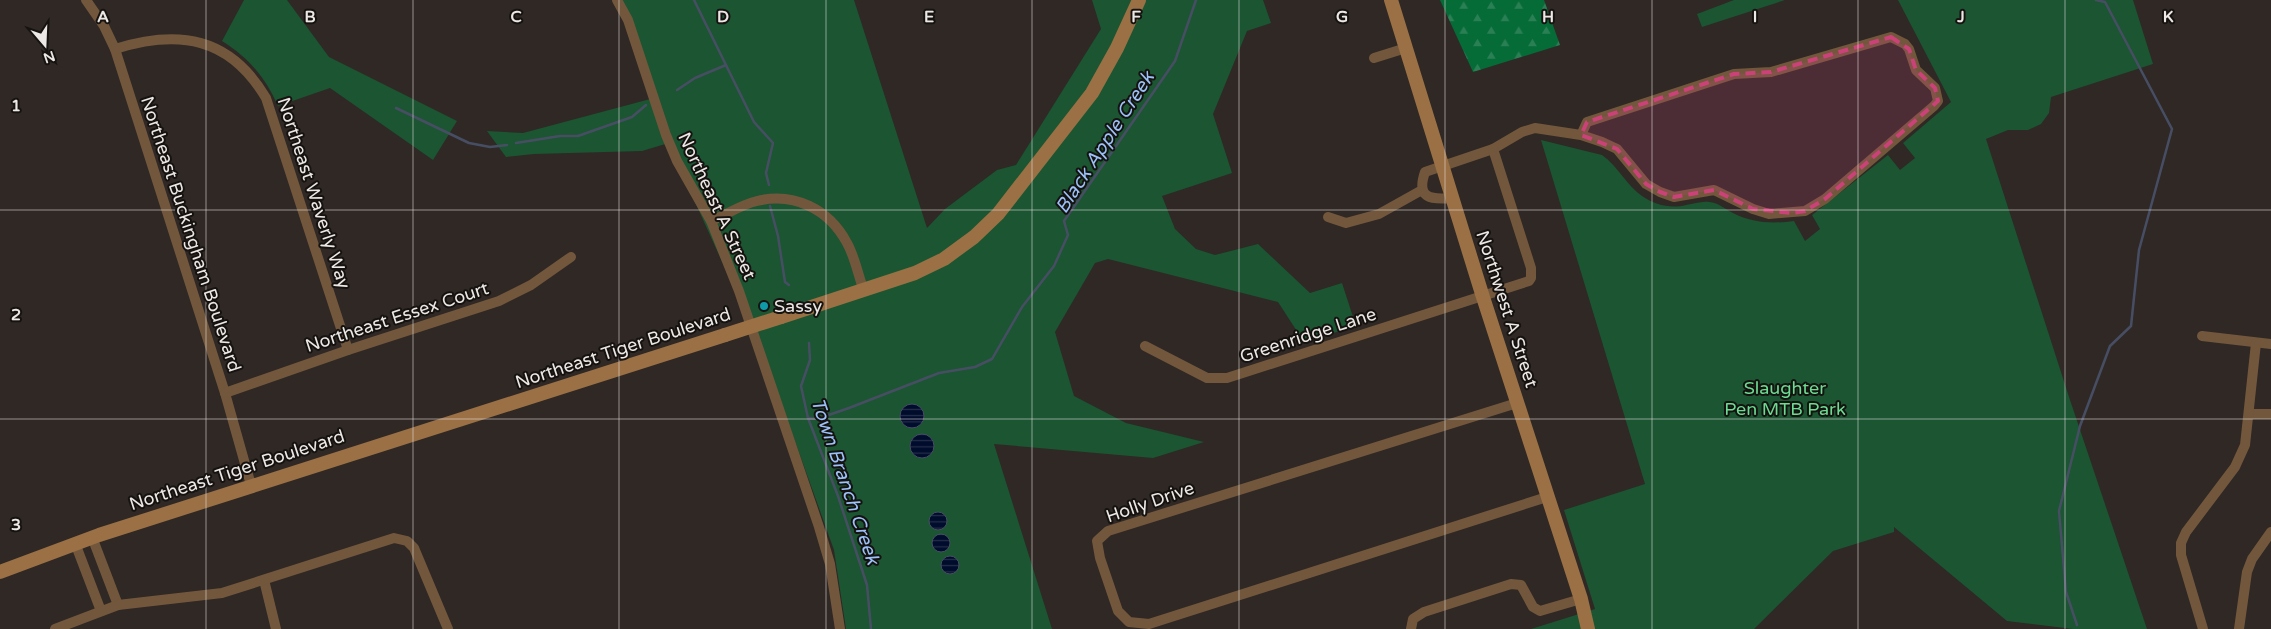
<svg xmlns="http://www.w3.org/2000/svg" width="2271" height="629" font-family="'Varela Round',sans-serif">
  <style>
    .forest { fill: url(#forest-firs) }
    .green { fill: #1b5531 }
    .water { fill: url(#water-rules); stroke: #474e64 }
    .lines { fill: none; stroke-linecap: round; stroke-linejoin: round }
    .stream { stroke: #474e64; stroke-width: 2.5 }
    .street { stroke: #72573c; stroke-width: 10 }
    .secondary { stroke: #9a7044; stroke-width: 14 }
    .secondary-bridge { stroke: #9a7044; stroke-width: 14 }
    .marked { fill: #ca4277; fill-opacity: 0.2; stroke: #ca4277; stroke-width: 4; stroke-dasharray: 10 6; stroke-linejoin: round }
    .grid { fill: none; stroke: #ece8e5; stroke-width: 1; stroke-opacity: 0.55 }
    .culture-dot { fill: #0f9aa8; stroke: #151210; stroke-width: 2 }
    .labels { text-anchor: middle; stroke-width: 4; stroke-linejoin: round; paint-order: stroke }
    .street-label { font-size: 18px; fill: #ece8e5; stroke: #151210 }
    .poi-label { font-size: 18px; fill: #ece8e5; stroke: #151210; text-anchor: start }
    .park-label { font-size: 18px; fill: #6bdc91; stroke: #151210 }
    .water-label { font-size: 19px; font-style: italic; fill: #9bc2f9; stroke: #151210 }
    .grid-label { font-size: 16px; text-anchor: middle; font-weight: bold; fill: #ece8e5; stroke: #151210; stroke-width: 4; stroke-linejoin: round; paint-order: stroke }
  </style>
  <defs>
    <pattern id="forest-firs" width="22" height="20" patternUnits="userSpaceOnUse" patternTransform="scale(1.25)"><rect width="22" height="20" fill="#056b37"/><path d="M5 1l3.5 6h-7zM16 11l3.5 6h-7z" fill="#2a8054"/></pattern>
    <pattern id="water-rules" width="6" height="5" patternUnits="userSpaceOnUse" patternTransform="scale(1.25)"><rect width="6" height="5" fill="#000c2c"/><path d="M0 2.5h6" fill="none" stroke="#252f4a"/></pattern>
  </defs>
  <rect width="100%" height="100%" fill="#2f2825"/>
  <polygon class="forest" points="1440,0 1544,0 1560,45 1473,72"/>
  <g class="green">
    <path d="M244,0H287L329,57L457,121L433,160L330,88L278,106C265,77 249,58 222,41Z"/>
    <polygon points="616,0 854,0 927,228 945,209 997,170 1016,165 1101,29 1092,0 1263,0 1271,23 1247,31 1213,114 1232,173 1162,196 1175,229 1196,249 1215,255 1258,244 1310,293 1342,283 1356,326 1304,342 1278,302 1108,259 1095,263 1055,332 1074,396 1126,423 1204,442 1153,458 994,444 1052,629 846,629 834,550 763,352 695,202 704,197 698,194 672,142 642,151 534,154 506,157 487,131 523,133 654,98"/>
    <polygon points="1734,0 1785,0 1702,27 1697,14"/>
    <path d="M1898,0H2133L2153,64L2051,97L2049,113L2041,124L2028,130H2008L1986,139L2069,397L2147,629H2073L2007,621L1894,527V532L1833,551L1754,629H1531L1595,609L1564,510L1645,484L1541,140L1602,155C1618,166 1626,185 1642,196C1655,205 1671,209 1686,205C1694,204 1701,201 1709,202C1719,203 1725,209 1733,213C1753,223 1772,224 1794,221L1805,241L1820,229L1812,215L1888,155L1900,170L1915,158L1903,143L1951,102Z"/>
  </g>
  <g class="water">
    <circle cx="912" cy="416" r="12"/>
    <circle cx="922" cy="446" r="12"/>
    <circle cx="938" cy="521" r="9"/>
    <circle cx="941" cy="543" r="9"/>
    <circle cx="950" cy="565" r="9"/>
  </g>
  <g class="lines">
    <g class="stream">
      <polyline points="694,0 754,122 773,143 766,173 769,185"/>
      <polyline points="677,90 695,78 726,65"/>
      <polyline points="396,108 469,143 490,147 507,145"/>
      <polyline points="516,143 560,136 578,136 632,117 646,105"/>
      <polyline points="770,206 778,236 785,282 789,285"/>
      <polyline points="809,343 810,360 801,386 808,418 838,496 867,585 871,629"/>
      <polyline points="808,418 817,419 849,408 939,373 975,367 992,359 1022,307 1054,266 1068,235 1064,221 1175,61 1196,0"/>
      <polyline points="2077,625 2066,592 2059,511 2080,426 2110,346 2131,326 2139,250 2172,129 2105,2 2096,0"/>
    </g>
    <g class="street">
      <polyline points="86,0 104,26 115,49 225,393 251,485"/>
      <polyline points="617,0 628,20 666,135 677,161 711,221 739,291 819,527 830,564 840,629"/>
      <path d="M115,49C179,29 230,37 266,98L348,350"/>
      <polyline points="1374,58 1406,48"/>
      <path d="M1452,198C1430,200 1416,198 1425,172L1493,149L1522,132L1535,128L1581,135L1602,142L1617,149L1646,184L1660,192L1674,197L1714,190L1753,209L1769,214L1805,211L1825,199L1934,106L1938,101L1935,88L1916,70L1909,49L1905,44L1891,37L1771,72L1734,74L1587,122L1581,135"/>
      <polyline points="1328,217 1346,223 1379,214 1422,190"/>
      <path d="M711,221C726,215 740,205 757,201C794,192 829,209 847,243C855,257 858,275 864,291"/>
      <polyline points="2202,336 2271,344"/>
      <polyline points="1145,346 1207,378 1227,378 1529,281 1531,278 1531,268 1493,149"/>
      <polyline points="225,393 348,350 499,301 531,285 571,257"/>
      <polyline points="1517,403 1108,531 1097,541 1100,558 1118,611 1129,622 1149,624 1547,497"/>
      <polyline points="2249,414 2271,414"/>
      <polyline points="92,537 118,605"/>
      <polyline points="75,543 101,611"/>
      <polyline points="264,580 276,629"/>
      <polyline points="55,629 118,605 222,593 394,538 407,541 414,548 448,629"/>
      <polyline points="1411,629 1413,619 1424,612 1511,584 1521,585 1533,607 1540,611 1581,599"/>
      <polyline points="2203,629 2181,555 2181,543 2186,532 2235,467 2245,445 2256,343"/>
      <polyline points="2239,629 2247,572 2252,559 2271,532"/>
    </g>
    <g class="secondary">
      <polyline points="1391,0 1482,294 1581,599 1588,629"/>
      <polyline points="781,317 915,273 944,259 974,237 998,214 1092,93 1117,48 1139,0"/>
      <polyline points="0,572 99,535 725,335"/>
    </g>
    <polyline class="secondary-bridge" points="725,335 781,317"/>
  </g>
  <path class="marked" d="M1891,37L1909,49L1916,70L1935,88L1938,101L1825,199L1805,211L1792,213L1753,209L1714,190L1674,197L1660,192L1646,184L1617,149L1581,135L1587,122L1734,74L1771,72Z"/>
  <path class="grid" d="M206,0V629M413,0V629M619,0V629M826,0V629M1032,0V629M1239,0V629M1445,0V629M1652,0V629M1858,0V629M2065,0V629M0,210H2271M0,419H2271"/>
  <circle class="culture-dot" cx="764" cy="306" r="5"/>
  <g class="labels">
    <g class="street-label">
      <text transform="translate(314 193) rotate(72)" y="6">Northeast Waverly Way</text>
      <text transform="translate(717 206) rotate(65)" y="6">Northeast A Street</text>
      <text transform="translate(191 234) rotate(72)" y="6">Northeast Buckingham Boulevard</text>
      <text transform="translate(1507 309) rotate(72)" y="6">Northwest A Street</text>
      <text transform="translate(397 317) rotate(-18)" y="6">Northeast Essex Court</text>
      <text transform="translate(1308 335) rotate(-18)" y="6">Greenridge Lane</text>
      <text transform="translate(623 348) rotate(-18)" y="6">Northeast Tiger Boulevard</text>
      <text transform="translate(237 470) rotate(-18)" y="6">Northeast Tiger Boulevard</text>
      <text transform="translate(1150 502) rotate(-19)" y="6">Holly Drive</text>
    </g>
    <g class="poi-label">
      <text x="774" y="312">Sassy</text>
    </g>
    <g class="park-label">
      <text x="1785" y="394">Slaughter<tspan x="1785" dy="21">Pen MTB Park</tspan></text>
    </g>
    <g class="water-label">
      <text transform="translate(1104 142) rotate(-57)" y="7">Black Apple Creek</text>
      <text transform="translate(846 481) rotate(71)" y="7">Town Branch Creek</text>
    </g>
  </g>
  <g class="grid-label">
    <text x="103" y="22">A</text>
    <text x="310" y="22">B</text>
    <text x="516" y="22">C</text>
    <text x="723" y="22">D</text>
    <text x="929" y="22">E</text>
    <text x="1136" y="22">F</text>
    <text x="1342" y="22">G</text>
    <text x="1548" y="22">H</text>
    <text x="1755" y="22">I</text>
    <text x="1961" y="22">J</text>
    <text x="2168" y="22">K</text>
    <text x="16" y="111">1</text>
    <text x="16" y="320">2</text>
    <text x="16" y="530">3</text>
  </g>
  <g transform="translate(45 45) rotate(161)" stroke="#151210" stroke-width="4" paint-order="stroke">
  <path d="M0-4L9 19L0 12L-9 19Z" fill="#ece8e5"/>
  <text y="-8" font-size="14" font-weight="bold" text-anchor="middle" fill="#ece8e5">N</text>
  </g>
</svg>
